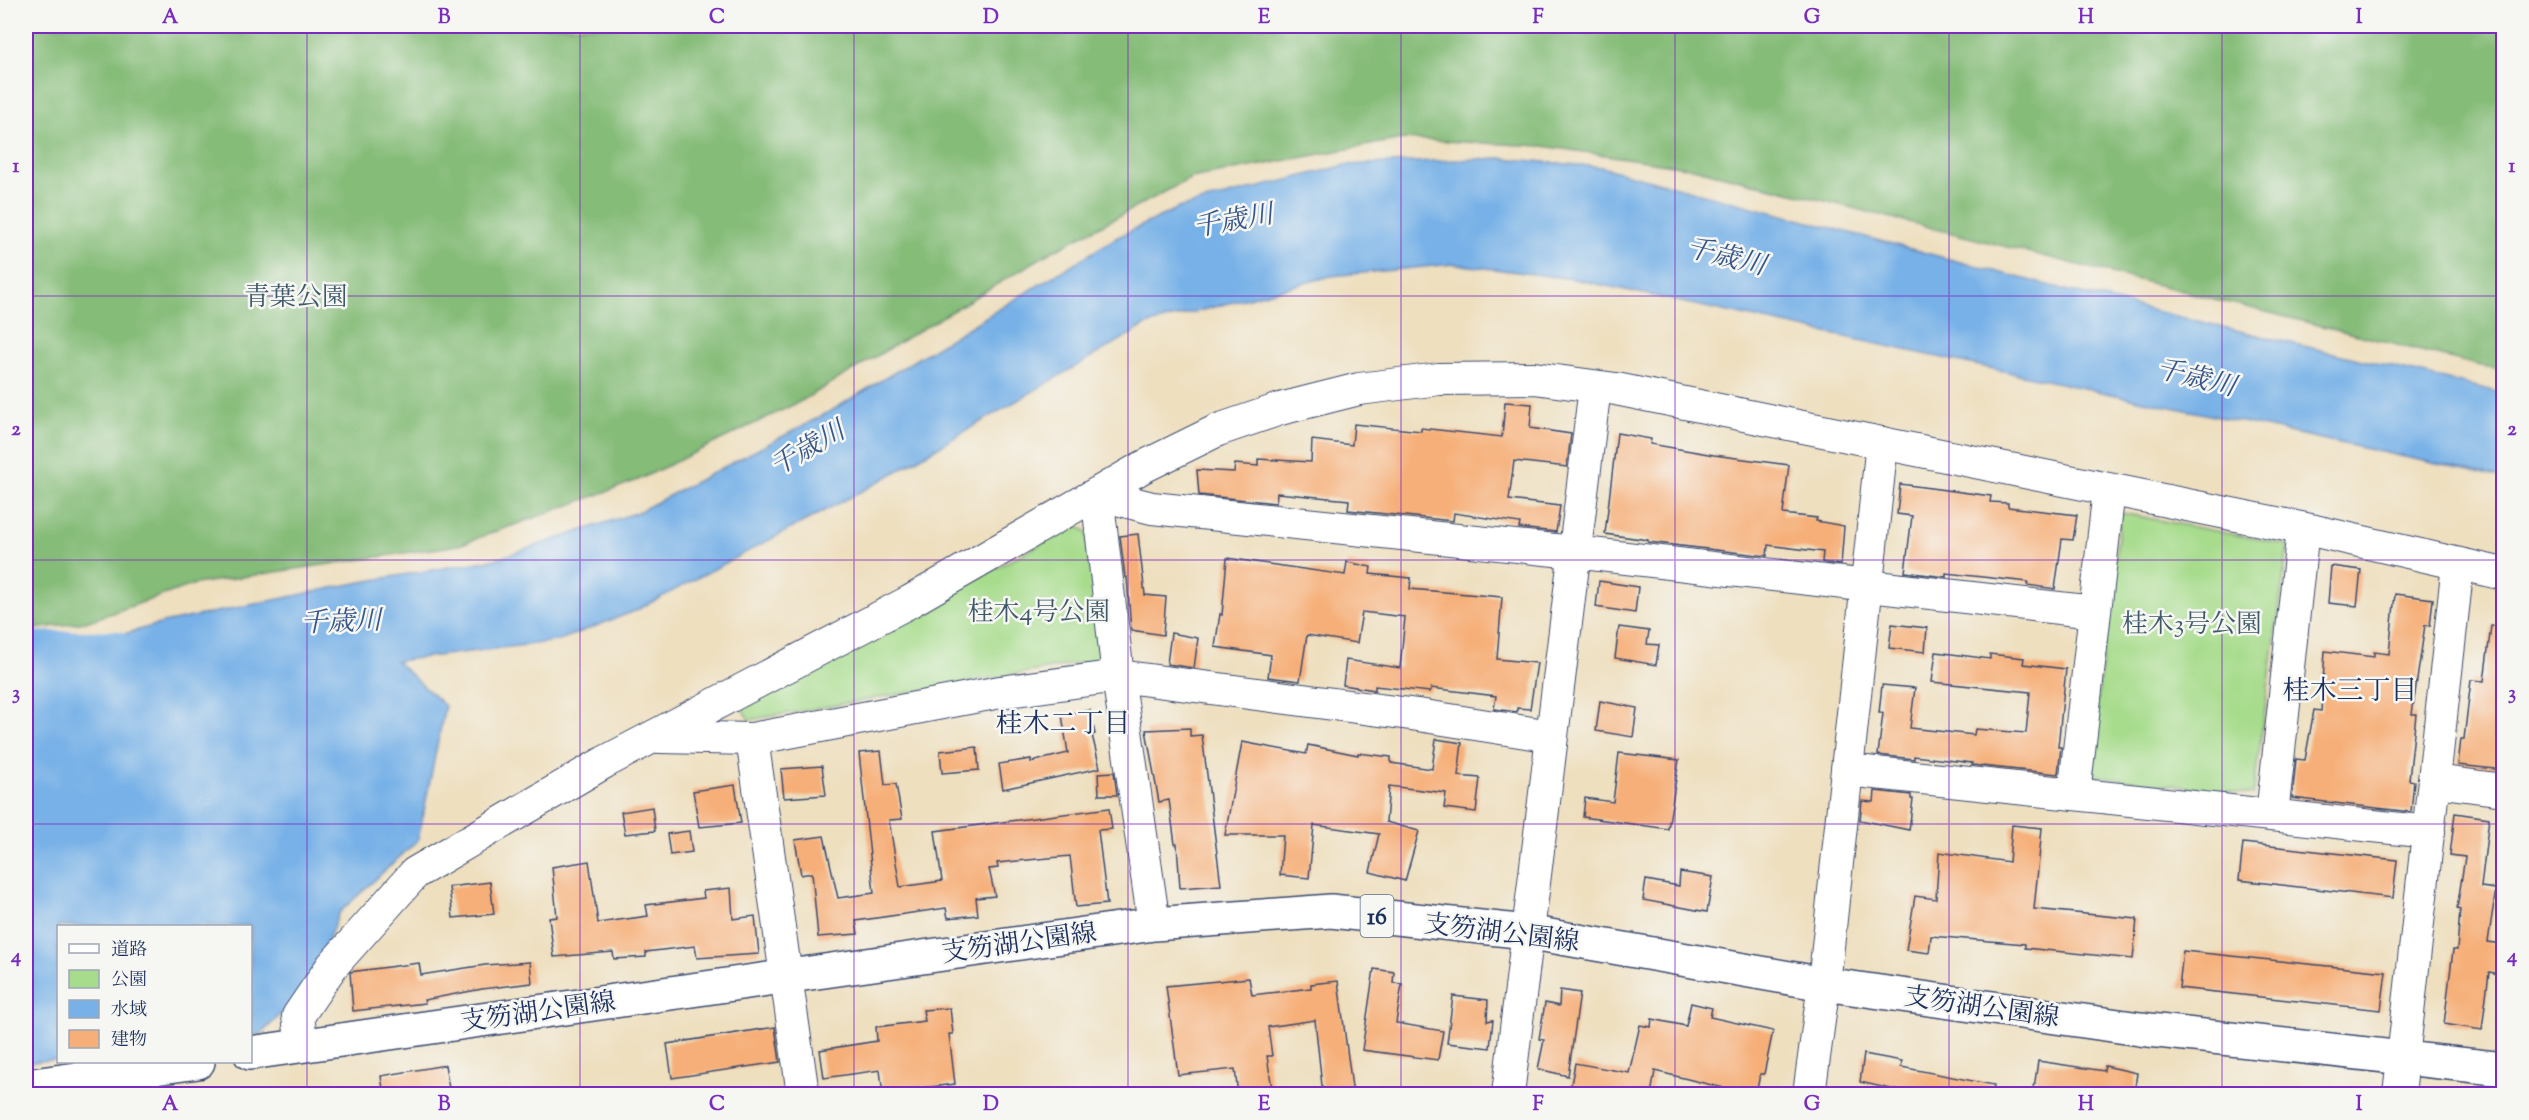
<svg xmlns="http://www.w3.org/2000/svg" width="2529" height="1120" font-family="'Sorts Mill Goudy','Noto Serif JP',serif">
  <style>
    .green { fill: #a7dc8c; stroke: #618675; stroke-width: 1.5 }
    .forest { fill: #85bc78; stroke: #50766b; stroke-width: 1.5 }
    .water { fill: #77b1e7; stroke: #4970a2; stroke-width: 1.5 }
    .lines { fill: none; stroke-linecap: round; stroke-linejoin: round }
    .river { stroke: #77b1e7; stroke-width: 45 }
    .building { fill: #f6af78 }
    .minor-casing { stroke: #3b496d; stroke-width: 34 }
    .major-casing { stroke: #3b496d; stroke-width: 36 }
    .minor { stroke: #fff; stroke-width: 32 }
    .major { stroke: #fff; stroke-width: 33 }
    .grid { fill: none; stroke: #7b2cbf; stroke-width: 1.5; stroke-opacity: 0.55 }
    .labels { text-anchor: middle; stroke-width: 5; stroke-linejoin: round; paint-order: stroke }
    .shield { fill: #f6f6f2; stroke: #5d6b8a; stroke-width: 1.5 }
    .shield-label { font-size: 24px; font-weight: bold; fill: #1b2f5e }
    .park-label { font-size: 26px; fill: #3e5a6a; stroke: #f6f6f2 }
    .street-label { font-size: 26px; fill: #1b2f5e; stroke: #f6f6f2 }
    .water-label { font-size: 27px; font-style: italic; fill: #375687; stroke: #f6f6f2 }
    .neighbourhood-label { font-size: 27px; fill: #1b2f5e; stroke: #f6f6f2 }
    .neatline { fill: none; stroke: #7b2cbf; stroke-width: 2 }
    .grid-label { font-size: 20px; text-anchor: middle; font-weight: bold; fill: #7b2cbf }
  </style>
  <rect width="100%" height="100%" fill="#f6f6f2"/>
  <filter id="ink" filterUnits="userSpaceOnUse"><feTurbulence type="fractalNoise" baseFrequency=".0167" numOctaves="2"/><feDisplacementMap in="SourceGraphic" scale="12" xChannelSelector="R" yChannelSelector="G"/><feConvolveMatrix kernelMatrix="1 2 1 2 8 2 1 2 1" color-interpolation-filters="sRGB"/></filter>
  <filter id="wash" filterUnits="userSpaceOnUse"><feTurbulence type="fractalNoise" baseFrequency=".008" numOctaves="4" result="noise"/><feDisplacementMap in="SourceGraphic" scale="24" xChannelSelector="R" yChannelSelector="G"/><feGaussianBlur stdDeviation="1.35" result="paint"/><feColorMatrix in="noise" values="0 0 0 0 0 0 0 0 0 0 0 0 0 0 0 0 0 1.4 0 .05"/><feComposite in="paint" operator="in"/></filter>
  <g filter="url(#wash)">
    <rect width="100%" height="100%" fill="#eedfbf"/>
    <g class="green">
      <polygon points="2121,513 2288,545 2253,795 2088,775"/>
      <polygon points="1076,525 1087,532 1104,659 749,720 741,706"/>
    </g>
    <polygon class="forest" points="26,26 2503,26 2503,369 2481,366 1693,168 1543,146 1402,139 1191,178 1049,253 803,400 638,480 459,545 195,584 86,622 26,630"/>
    <polygon class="water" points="1501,158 1601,167 2070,291 2503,393 2503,478 1574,279 1454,264 1331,276 1146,325 875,484 635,611 557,641 396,661 445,706 418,840 339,913 311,984 261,1034 251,1035 250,926 58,926 58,1059 26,1063 26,661 163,623 361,582 496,559 638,512 831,411 1116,238 1178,208 1346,165"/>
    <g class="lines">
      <polyline class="river" points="26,654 114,653"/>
    </g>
    <g id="blocks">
      <g class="building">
        <polygon points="1505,402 1532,404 1530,428 1571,434 1567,467 1514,461 1509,500 1560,506 1556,532 1519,528 1520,523 1454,513 1453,521 1348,510 1349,500 1277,493 1276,503 1199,495 1197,470 1234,472 1235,464 1258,466 1258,459 1311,462 1312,440 1352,445 1354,424 1421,431 1421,428 1502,437"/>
        <polygon points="1617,433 1651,439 1650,444 1714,455 1789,465 1783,514 1817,518 1816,521 1844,526 1841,565 1822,562 1823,552 1768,545 1767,556 1648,542 1648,540 1605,534"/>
        <polygon points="1900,484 1991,496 1990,502 2008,503 2008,507 2077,515 2073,540 2062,539 2055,589 2027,585 2028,582 1946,573 1946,577 1905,572 1912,516 1897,514"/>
        <polygon points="1138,534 1145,595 1166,597 1163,635 1131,630 1127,577 1125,577 1120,536"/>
        <polygon points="1227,558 1345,575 1347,562 1371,567 1370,574 1411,578 1410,589 1502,597 1497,659 1537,663 1530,709 1517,708 1517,712 1494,709 1496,696 1431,688 1430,692 1375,686 1375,690 1343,685 1346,660 1400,668 1405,617 1362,612 1357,643 1307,635 1300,681 1268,677 1271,655 1215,647 1220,614 1222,615"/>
        <polygon points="2331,566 2361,570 2357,606 2328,603"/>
        <polygon points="1599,581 1638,587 1635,613 1596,607"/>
        <polygon points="2395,594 2433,599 2430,626 2425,625 2412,714 2416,714 2409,780 2414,781 2411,812 2292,798 2296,759 2305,760 2314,710 2321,711 2325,651 2374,657 2374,652 2389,654"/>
        <polygon points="1892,624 1927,628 1925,652 1889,648"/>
        <polygon points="2491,626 2504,626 2504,770 2458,765 2461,739 2464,739 2471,680 2484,681"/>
        <polygon points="1619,627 1649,631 1647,644 1659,645 1656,665 1615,658"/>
        <polygon points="1171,633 1198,638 1194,668 1167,664"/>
        <polygon points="1936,652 1990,659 1990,654 2024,658 2023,664 2066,669 2058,747 2061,747 2058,774 1972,765 1972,763 1914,756 1914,759 1878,755 1883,713 1879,713 1882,685 1915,688 1910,728 1974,735 1975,729 2026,733 2030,692 1932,682"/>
        <polygon points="1600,701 1637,708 1633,737 1596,731"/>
        <polygon points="1090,710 1095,734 1092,735 1100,768 1003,789 999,764 1031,759 1031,762 1068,753 1062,715"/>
        <polygon points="1190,728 1190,736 1202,735 1221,885 1180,888 1177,844 1175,844 1169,800 1159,802 1146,730"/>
        <polygon points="1436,739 1462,743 1458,776 1480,778 1476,812 1444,808 1446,793 1389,786 1386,822 1419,831 1405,881 1370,872 1379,834 1314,825 1309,878 1280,875 1283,835 1225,835 1242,742 1306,754 1308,745 1358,755 1358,753 1391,757 1391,763 1432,769"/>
        <polygon points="977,747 979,770 942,773 940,751"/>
        <polygon points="881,751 885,785 896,784 902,819 889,820 900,887 942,881 935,831 1109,808 1112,829 1098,830 1107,904 1076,907 1070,856 997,863 998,868 989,869 995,896 976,898 978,915 948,918 946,908 856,921 858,934 818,937 812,873 801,875 795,840 824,836 838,898 874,893 859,753"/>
        <polygon points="1619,753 1679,760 1668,829 1583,817 1585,798 1613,802"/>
        <polygon points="822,766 826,795 784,798 781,769"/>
        <polygon points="1114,772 1117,795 1099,795 1098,773"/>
        <polygon points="735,785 741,823 699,827 693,791"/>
        <polygon points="1875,791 1911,795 1911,799 1913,799 1909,830 1860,820 1862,801 1874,802"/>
        <polygon points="652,807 655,831 625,834 621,812"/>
        <polygon points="2455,813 2489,818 2481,887 2496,889 2488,942 2504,944 2504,975 2489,972 2482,1030 2444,1024 2453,950 2457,950 2460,910 2457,909 2465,857 2450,855"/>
        <polygon points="2012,825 2042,828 2034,909 2137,919 2133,959 2025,948 2025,944 1931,936 1929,953 1906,950 1915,896 1936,899 1939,852 2009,862"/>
        <polygon points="689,831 692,852 670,855 667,834"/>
        <polygon points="2243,843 2397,860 2393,898 2239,880"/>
        <polygon points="589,861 598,923 648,916 646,905 704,898 703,891 731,888 733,919 755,916 759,954 697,958 695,946 646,952 646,957 614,959 613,952 554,957 549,918 557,917 552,867"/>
        <polygon points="1680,872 1713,877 1707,912 1643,900 1646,880 1679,886"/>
        <polygon points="490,882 494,914 453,918 449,887"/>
        <polygon points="2183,951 2386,972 2381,1010 2179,988"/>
        <polygon points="530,962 532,983 482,989 424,1000 425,1003 353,1011 350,972 419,963 421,975 485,965"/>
        <polygon points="1374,969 1394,972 1393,983 1402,984 1396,1023 1443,1031 1438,1060 1362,1050"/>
        <polygon points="1249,978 1252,995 1311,988 1311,984 1338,981 1353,1095 1323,1095 1315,1020 1268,1027 1272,1056 1267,1056 1273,1095 1238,1095 1235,1069 1178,1075 1166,986"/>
        <polygon points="1560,990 1580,993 1568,1076 1538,1069 1544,1040 1539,1039 1545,1003 1559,1006"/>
        <polygon points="1453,996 1488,1000 1487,1021 1493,1020 1490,1048 1447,1043"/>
        <polygon points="1691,1003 1712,1008 1710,1017 1773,1031 1764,1074 1760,1074 1756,1095 1723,1095 1724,1088 1655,1071 1651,1095 1569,1095 1575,1063 1629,1073 1640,1025 1651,1027 1652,1019 1686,1026"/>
        <polygon points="950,1008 953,1034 949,1034 955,1084 914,1089 915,1095 883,1095 880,1070 824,1078 820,1050 877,1041 876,1027 925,1021 923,1010"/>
        <polygon points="775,1027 780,1062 672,1078 667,1044"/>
        <polygon points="1864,1054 1902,1061 1901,1067 1994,1085 1993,1095 1917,1095 1860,1082"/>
        <polygon points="2038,1061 2104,1071 2105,1066 2137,1073 2134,1095 2033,1095"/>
        <polygon points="445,1065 449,1088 384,1095 381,1076"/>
      </g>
    </g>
  </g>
  <g filter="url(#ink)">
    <use href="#blocks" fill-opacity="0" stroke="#3b496d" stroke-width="1.5"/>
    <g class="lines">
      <g class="minor-casing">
        <g id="minor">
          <polyline points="660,737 752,739 1000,692 1118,676 1418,715 1551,736"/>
          <polyline points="752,739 803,1094"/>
          <polyline points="1847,770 2429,832"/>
          <polyline points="2435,781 2504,790"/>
          <polyline points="2074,794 2109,490"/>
          <polyline points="2272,815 2303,529"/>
          <polyline points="1154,924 1118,676 1097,494 1152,508 1574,552 2094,612"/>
          <polyline points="302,1045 298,1016 332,966 415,873 605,762 909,602 1141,468 1218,430 1280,409 1359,389 1439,379 1534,378 1616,389 2315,531 2504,574"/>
          <polyline points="1508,1094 1595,387"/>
          <polyline points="1809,1094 1824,984 1882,443"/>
          <polyline points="2399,1094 2458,564"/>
        </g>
      </g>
      <g class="major-casing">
        <g id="major">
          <polyline points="250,1053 1154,924 1331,911 1527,932 1824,984 2140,1029 2504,1069"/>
          <polyline points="26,1086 198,1062"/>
        </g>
      </g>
      <use href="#minor" class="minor"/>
      <use href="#major" class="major"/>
    </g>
  </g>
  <path class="grid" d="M307,26V1094M580,26V1094M854,26V1094M1128,26V1094M1401,26V1094M1675,26V1094M1949,26V1094M2222,26V1094M26,296H2504M26,560H2504M26,824H2504"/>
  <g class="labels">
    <rect class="shield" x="1360.5" y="895" width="33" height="42" rx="4.5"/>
    <g class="shield-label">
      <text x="1377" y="924">16</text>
    </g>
    <g class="park-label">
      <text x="296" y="305">青葉公園</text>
      <text x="1039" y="620">桂木4号公園</text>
      <text x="2192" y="632">桂木3号公園</text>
    </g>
    <g class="street-label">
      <text transform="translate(1502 932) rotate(7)" y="9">支笏湖公園線</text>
      <text transform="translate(1019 942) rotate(-8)" y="9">支笏湖公園線</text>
      <text transform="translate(1982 1006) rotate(8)" y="9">支笏湖公園線</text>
      <text transform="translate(538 1011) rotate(-8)" y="9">支笏湖公園線</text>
    </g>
    <g class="water-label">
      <text transform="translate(1233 220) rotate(-10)" y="9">千歳川</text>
      <text transform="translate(1726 256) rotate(14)" y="9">千歳川</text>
      <text transform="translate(2196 377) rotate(14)" y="9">千歳川</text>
      <text transform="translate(807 448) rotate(-30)" y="9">千歳川</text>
      <text transform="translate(341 621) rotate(-2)" y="9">千歳川</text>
    </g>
    <g class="neighbourhood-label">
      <text x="2350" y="699">桂木三丁目</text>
      <text x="1063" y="732">桂木二丁目</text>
    </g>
  </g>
  <rect width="2529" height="1120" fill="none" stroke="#f6f6f2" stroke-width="66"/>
  <rect x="57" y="925" width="195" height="138" fill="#f6f6f2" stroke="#9ea6b7" stroke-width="1.5"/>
  <rect x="69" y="944" width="30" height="9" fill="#ffffff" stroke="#9ea6b7" stroke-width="1.5"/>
  <text x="111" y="955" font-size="18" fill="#1b2f5e">道路</text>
  <rect x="69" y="970" width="30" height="18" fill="#a7dc8c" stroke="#9ea6b7" stroke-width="1.5"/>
  <text x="111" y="985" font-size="18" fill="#1b2f5e">公園</text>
  <rect x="69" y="1000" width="30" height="18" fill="#77b1e7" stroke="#9ea6b7" stroke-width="1.5"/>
  <text x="111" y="1015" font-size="18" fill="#1b2f5e">水域</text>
  <rect x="69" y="1030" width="30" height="18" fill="#f6af78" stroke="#9ea6b7" stroke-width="1.5"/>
  <text x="111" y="1045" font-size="18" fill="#1b2f5e">建物</text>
  <rect x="33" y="33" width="2463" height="1054" class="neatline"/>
  <g class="grid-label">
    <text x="170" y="23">A</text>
    <text x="444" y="23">B</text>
    <text x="717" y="23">C</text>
    <text x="991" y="23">D</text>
    <text x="1264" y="23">E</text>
    <text x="1538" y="23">F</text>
    <text x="1812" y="23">G</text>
    <text x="2086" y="23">H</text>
    <text x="2359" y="23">I</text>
    <text x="16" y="172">1</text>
    <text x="2512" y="172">1</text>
    <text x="16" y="435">2</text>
    <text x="2512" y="435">2</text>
    <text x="16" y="699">3</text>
    <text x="2512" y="699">3</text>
    <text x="16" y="962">4</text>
    <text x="2512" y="962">4</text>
    <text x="170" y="1110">A</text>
    <text x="444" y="1110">B</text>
    <text x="717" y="1110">C</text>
    <text x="991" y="1110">D</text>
    <text x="1264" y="1110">E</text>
    <text x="1538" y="1110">F</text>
    <text x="1812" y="1110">G</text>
    <text x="2086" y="1110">H</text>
    <text x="2359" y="1110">I</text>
  </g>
</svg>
